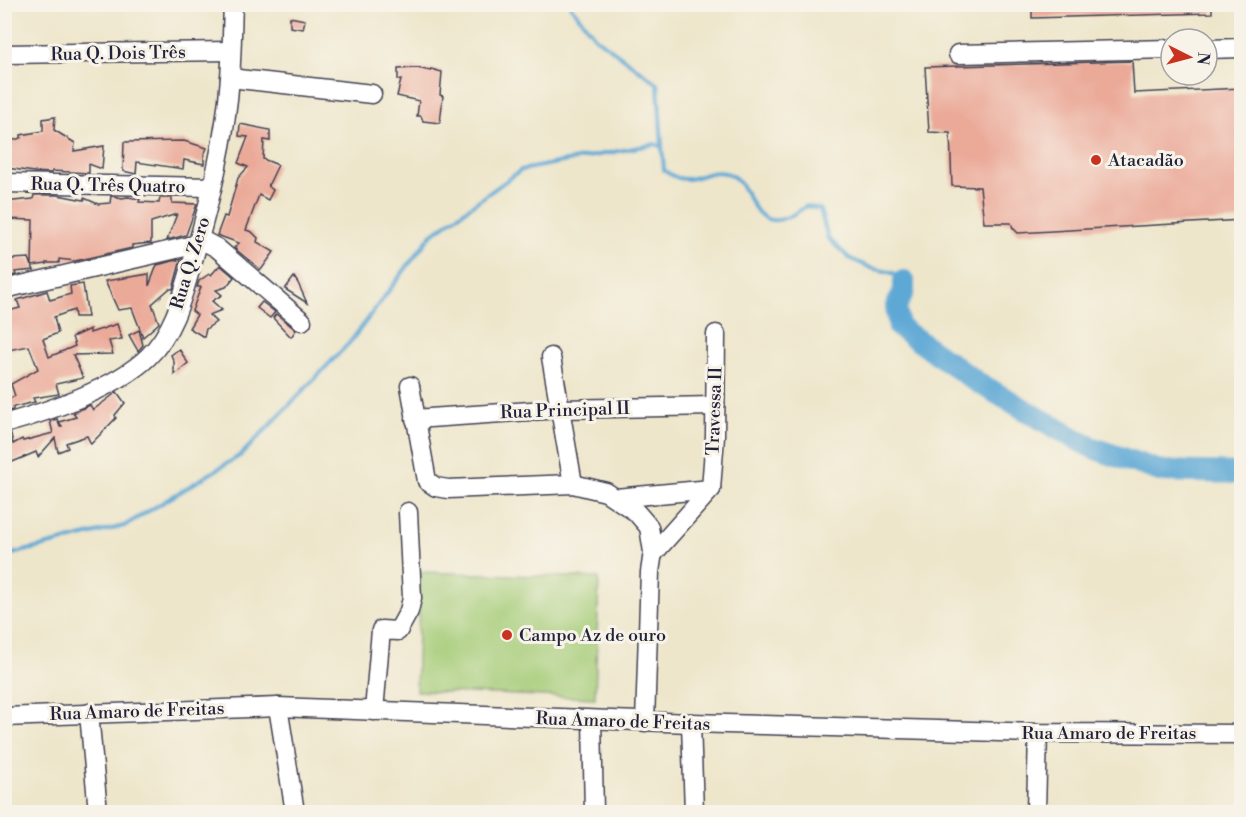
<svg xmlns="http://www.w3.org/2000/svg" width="1246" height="817" font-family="'Libre Bodoni',serif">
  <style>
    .pitch { fill: #a3cb75; stroke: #627658; stroke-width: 1.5 }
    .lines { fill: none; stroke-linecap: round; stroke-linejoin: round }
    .stream { stroke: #5da8d5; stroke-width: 4 }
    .river { stroke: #5da8d5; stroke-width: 22 }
    .building { fill: #eba998 }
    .minor-casing { stroke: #413f51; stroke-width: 21 }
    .minor { stroke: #fff; stroke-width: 18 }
    .poi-dot { fill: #c8321e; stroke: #f7f3e8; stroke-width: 2 }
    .labels { text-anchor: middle; stroke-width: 6; stroke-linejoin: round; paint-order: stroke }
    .street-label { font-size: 18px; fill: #22223b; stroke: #f7f3e8 }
    .poi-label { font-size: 18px; fill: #22223b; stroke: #f7f3e8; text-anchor: start }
  </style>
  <rect width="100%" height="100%" fill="#f7f3e8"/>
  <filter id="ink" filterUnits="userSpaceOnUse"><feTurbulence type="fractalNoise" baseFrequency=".0167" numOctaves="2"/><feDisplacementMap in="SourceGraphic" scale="12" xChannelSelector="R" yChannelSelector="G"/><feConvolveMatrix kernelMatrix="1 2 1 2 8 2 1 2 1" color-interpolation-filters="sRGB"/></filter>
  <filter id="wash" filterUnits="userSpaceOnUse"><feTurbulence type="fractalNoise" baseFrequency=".008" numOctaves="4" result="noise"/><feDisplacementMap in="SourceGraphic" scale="24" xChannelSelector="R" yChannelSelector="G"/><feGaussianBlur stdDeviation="1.35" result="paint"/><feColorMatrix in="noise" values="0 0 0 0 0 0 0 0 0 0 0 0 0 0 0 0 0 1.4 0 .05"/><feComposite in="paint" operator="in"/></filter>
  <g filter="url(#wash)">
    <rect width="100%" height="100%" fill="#eee6cb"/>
    <polygon class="pitch" points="420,572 599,578 595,698 416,691"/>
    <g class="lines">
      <g class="stream">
        <polyline points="569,4 595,37 658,84 662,147"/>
        <path d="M4,556L124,526L241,455L351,341L431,235L521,170L655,144L662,147L664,170C690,191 702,168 725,173C756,179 747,250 806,206L820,209L828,238L849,258L871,268L893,273L904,281"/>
      </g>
      <polyline class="river" points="904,281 904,291 896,306 899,327 977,382 1079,441 1093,448 1160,471 1242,473"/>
    </g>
    <g id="blocks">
      <g class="building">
        <polygon points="1032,4 1212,4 1212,13 1032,18"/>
        <polygon points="290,17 305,20 303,29 290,27"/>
        <polygon points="1132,61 1134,93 1242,88 1242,220 1018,233 1013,228 1011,223 984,223 980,187 952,186 950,133 929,132 925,67"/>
        <polygon points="417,68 431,71 431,69 442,72 440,95 443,96 440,123 423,121 421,116 417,116 419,101 397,96 401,80 398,80 398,69"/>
        <polygon points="55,117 54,130 75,143 74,151 104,146 102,169 89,164 89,173 52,171 52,173 34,172 7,168 4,143 21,138 21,135 43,131 43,119"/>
        <polygon points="240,124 270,130 270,141 264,140 263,159 278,165 268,186 273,190 268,200 259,195 246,230 252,232 258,238 257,242 274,252 261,270 234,248 239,243 217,235 224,216 227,217 238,178 248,167 238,163 248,137 239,136"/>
        <polygon points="184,141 207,148 204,155 204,164 184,160 183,169 137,162 136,174 123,171 124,142"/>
        <polygon points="34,195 58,195 84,200 84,198 98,204 110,203 111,196 122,198 128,197 140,199 139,202 159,203 160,198 172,198 172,203 197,204 186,235 167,240 177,214 151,222 151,243 132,245 132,248 75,261 59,259 59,263 46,263 46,264 32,266 34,270 15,272 16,275 4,277 4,245 8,244 12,259 29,258 32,266 33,220 4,219 4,202 33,199"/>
        <polygon points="181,259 173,289 169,289 152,304 159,323 143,337 132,308 118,310 105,281 149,274 149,286 157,265"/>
        <polygon points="220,265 234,277 226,287 216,290 222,295 212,301 222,310 209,315 216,322 206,329 204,337 189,328 197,315 192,311 201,287 197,287 199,281 209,274 211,275"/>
        <polygon points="294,277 298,283 307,303 285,289"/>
        <polygon points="83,284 88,317 75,317 74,310 54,317 58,333 43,339 49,357 75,346 72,337 90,329 90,333 117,324 122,339 109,341 113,354 73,355 83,378 56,384 59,394 33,398 35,402 13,407 13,410 4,412 4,389 9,399 15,396 11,384 38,369 29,346 8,350 4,338 4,312 20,308 17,300 47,291 50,300 71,294 70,286"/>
        <polygon points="262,302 275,312 270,318 257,308"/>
        <polygon points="276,314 296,330 291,337 273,318"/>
        <polygon points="139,330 143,345 138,351 129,335"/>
        <polygon points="179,349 188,363 174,375 174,362 171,355"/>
        <polygon points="117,392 125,403 115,415 116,418 91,444 87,436 66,443 68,448 58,452 55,438 38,457 36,452 10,463 5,456 4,435 11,434 13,444 22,439 23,441 53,433 50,421 57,419 60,427 62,426 59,422 76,417 73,413 90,405 93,410"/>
      </g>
    </g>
  </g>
  <g filter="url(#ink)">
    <use href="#blocks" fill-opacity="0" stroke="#413f51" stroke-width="1.5"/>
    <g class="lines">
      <g class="minor-casing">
        <g id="minor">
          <polyline points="1207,49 1242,48"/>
          <polyline points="4,54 231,51"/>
          <polyline points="958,54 1171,49"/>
          <polyline points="230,78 372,94"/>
          <polyline points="4,183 211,187"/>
          <polyline points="200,239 217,248 302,321"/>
          <polyline points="4,289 198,244"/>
          <polyline points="551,357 573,484"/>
          <polyline points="410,386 427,481 436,487 448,489 573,484 606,492 636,512 649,527 653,552 650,572 645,722"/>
          <polyline points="415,419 560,409 715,406"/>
          <path d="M4,424C47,412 116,388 148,357C175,331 183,294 193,260C210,201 226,138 230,77C232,53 232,29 233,4"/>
          <polyline points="711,489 715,436 716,334"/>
          <polyline points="616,498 711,489"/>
          <polyline points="653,554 711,489"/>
          <polyline points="278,707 295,812"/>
          <polyline points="374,711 381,630 398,631 409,611 412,598 408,512"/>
          <polyline points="89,713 98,812"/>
          <polyline points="4,717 278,707 691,723 1038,733 1242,734"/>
          <polyline points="592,720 594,812"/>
          <polyline points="691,723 694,812"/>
          <polyline points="1036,812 1038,733"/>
        </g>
      </g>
      <use href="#minor" class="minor"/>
    </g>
  </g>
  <g class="poi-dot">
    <circle cx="1096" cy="160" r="6"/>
    <circle cx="507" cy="635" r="6"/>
  </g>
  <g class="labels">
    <g class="street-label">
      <text transform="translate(118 53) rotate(-1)" y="6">Rua Q. Dois Três</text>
      <text transform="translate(108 185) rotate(1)" y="6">Rua Q. Três Quatro</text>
      <text transform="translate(190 263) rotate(-73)" y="6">Rua Q. Zero</text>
      <text transform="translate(565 410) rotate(-2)" y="6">Rua Principal II</text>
      <text transform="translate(714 411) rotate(-88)" y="6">Travessa II</text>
      <text transform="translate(137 711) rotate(-2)" y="6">Rua Amaro de Freitas</text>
      <text transform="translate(623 721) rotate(2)" y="6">Rua Amaro de Freitas</text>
      <text x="1109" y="739">Rua Amaro de Freitas</text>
    </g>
    <g class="poi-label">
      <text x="1108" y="166">Atacadão</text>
      <text x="519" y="641">Campo Az de ouro</text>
    </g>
  </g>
  <rect width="1246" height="817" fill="none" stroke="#f7f3e8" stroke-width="24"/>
  <g transform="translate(1189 57) rotate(96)"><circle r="28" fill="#f7f3e8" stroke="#a29fa3" stroke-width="1.5"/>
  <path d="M0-4.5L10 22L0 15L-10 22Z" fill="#c8321e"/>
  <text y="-9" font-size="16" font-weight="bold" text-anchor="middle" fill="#22223b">N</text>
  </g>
</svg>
